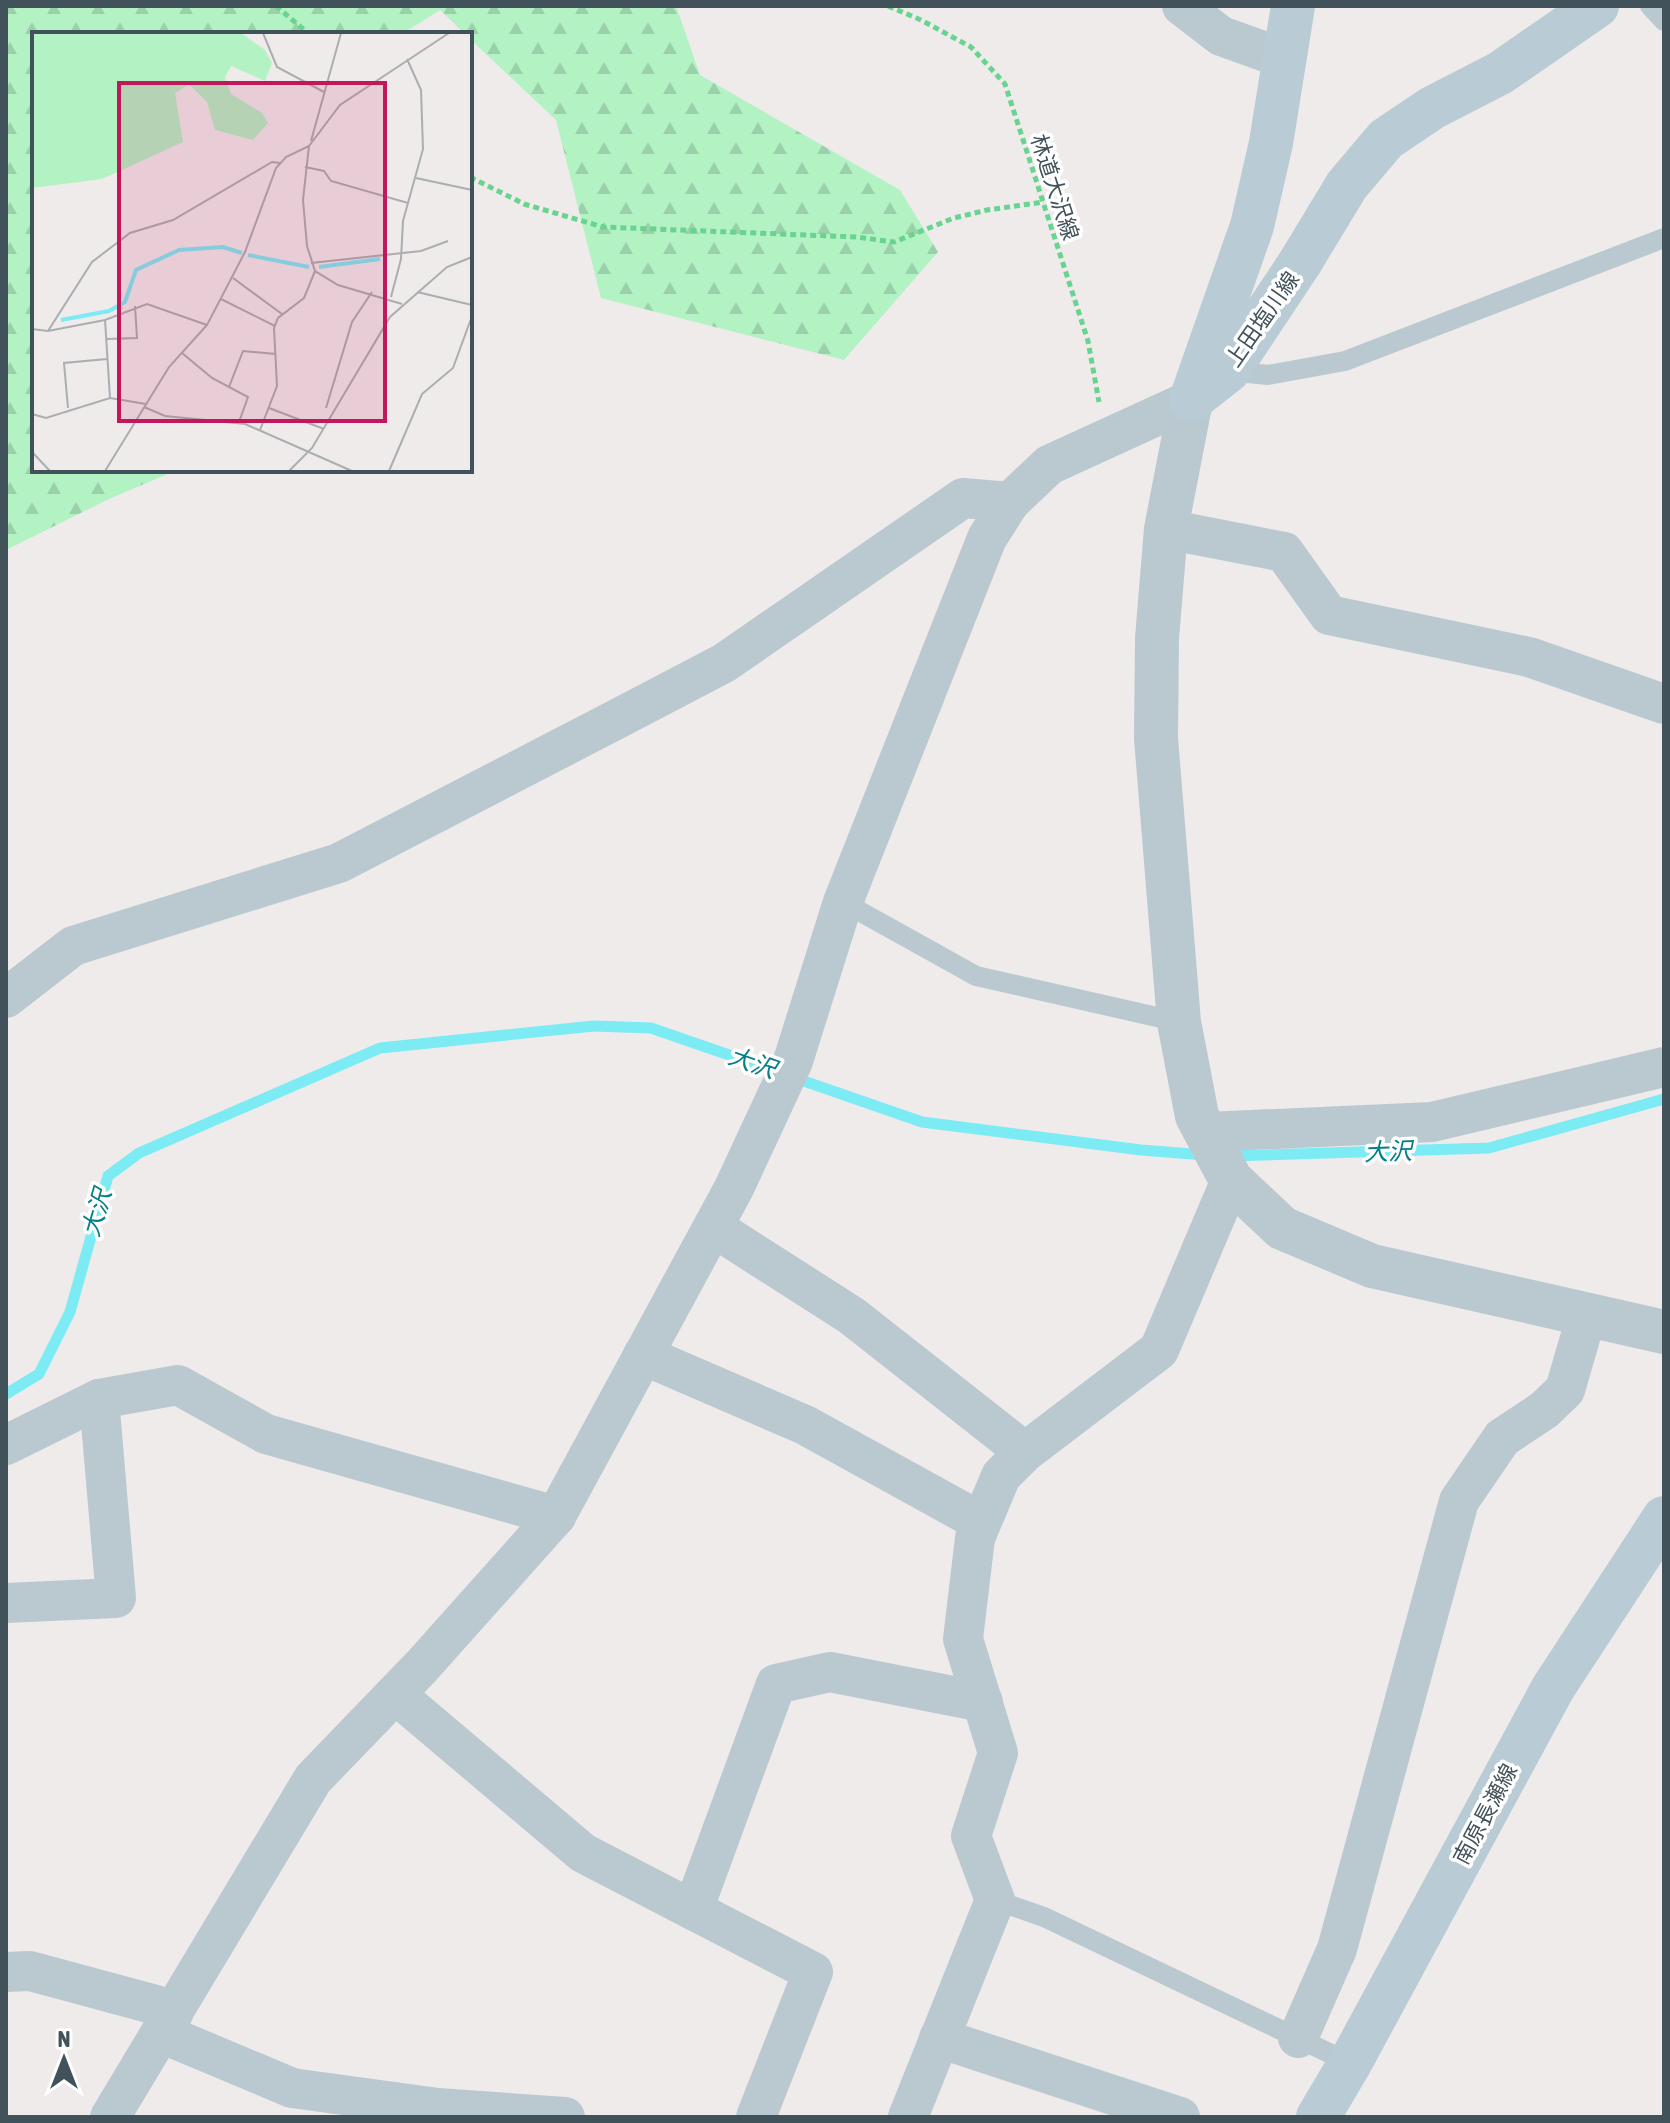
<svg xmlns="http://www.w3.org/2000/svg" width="1670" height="2123" font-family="'Asap Condensed','Noto Sans JP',sans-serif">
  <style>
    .forest { fill: url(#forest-firs) }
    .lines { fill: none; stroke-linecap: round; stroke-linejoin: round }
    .stream { stroke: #7cebf4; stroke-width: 11 }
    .path { stroke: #69d390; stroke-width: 5; stroke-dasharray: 6 4; stroke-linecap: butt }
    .service { stroke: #bac9d0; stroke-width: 20 }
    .minor { stroke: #bac9d0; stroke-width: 40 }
    .tertiary { stroke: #bac9d0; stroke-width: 44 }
    .secondary { stroke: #b9cbd4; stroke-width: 44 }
    .labels { text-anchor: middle; stroke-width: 7; stroke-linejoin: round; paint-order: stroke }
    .street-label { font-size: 22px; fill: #42525a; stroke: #fff }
    .water-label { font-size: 24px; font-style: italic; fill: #047e88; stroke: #fff }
    .inset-river { fill: none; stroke: #7cebf4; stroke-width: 4 }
    .inset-road { fill: none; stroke: #aaaeb1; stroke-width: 2 }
    .view { fill: #c2185b; fill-opacity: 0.15; stroke: #c2185b; stroke-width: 4 }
    .inset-edge { fill: none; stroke: #42525a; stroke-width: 4 }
  </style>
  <defs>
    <pattern id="forest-firs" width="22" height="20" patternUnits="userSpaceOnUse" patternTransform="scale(2)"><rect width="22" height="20" fill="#b3f2c3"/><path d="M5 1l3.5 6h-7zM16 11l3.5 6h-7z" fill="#9bd1aa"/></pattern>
  </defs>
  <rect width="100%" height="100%" fill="#efebeb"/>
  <polygon class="forest" points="6,6 676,6 700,75 900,190 938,252 844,360 601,298 556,120 470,39 470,34 465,34 440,10 402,34 34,34 34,470 177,470 109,499 6,550"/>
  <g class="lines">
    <g class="stream">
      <polyline points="1230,1156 1489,1148 1664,1099"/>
      <polyline points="6,1394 39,1374 70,1312 108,1176 139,1153 380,1048 594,1026 651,1028 922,1122 1141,1150 1205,1155"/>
    </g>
    <g class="path">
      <polyline points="276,6 309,34"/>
      <polyline points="888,6 921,20 971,47 1005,84 1088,341 1099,402"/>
      <polyline points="470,177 524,204 603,227 856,237 894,242 954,218 987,210 1044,202"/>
    </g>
    <g class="service">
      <polyline points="1650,6 1664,21"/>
      <polyline points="1228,371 1268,375 1345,361 1664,238"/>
      <polyline points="843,902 976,976 1179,1022"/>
      <polyline points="995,1900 1044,1917 1350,2063"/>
    </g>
    <g class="minor">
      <polyline points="1182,6 1221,36 1285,59"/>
      <polyline points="1166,529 1284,552 1329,615 1529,657 1664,704"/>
      <polyline points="6,998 73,946 339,863 617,719 724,663 963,498 1010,502"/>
      <polyline points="1206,1132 1432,1122 1664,1067"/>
      <polyline points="713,1227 852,1316 1025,1452"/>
      <polyline points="643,1355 805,1425 981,1522"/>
      <polyline points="6,1445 99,1399 178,1385 266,1434 556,1516"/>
      <polyline points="6,1603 116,1598 99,1399"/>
      <polyline points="395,1694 583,1853 813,1972 756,2117"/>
      <polyline points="693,1910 776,1684 830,1672 983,1702"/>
      <polyline points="6,1972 30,1971 156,2005 173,2014"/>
      <polyline points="161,2033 292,2088 438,2108 565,2117"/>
      <polyline points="939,2038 1180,2117"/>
      <polyline points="1298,2038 1337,1949 1459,1501 1502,1438 1544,1410 1565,1390 1587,1314"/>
      <polyline points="110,2117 313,1779 422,1666 556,1516 734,1188 793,1061 843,902 987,538 1010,502 1049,465 1191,400"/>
      <polyline points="908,2117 995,1900 971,1836 998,1753 963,1639 975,1538 1001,1476 1025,1452 1159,1350 1231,1180"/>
    </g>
    <polyline class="tertiary" points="1191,400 1166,529 1157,638 1156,738 1179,1022 1197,1116 1231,1180 1282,1228 1372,1266 1664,1332"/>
    <g class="secondary">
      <polyline points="1193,394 1252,226 1271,143 1293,6"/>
      <polyline points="1191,400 1228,371 1301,261 1347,185 1386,139 1432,108 1500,73 1597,6"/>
      <polyline points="1318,2117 1350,2063 1553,1688 1664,1518"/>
    </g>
  </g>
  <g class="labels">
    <g class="street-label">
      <text transform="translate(1055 187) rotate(72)" y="8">林道大沢線</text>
      <text transform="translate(1262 319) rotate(-55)" y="8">上田塩川線</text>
      <text transform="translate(1485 1814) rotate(-62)" y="8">南原長瀬線</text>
    </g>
    <g class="water-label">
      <text transform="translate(752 1063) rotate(19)" y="8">大沢</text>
      <text transform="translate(1388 1152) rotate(-2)" y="8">大沢</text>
      <text transform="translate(97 1213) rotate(-74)" y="8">大沢</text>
    </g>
  </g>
  <g transform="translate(32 32)">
    <rect width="440" height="440" fill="#efebeb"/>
    <path d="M0,1H209L233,18L240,31L233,49L199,34L193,45L199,62L230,81L236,91L221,108L183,98L175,70L157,52L143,61L151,110L70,147L0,156Z" fill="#b3f2c3"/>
    <path class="inset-river" d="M216,223L277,235M287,235L348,227M29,288L77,279L93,270L104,238L147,218L191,215L210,221"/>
    <path class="inset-road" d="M231,1L245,35L292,60M279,109L309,1M277,114L271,168L275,214L283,239L306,253L370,272M277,114L308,73L417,1M273,135L292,139L299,149L376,171M384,146L440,158M279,231L389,219L416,209M201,246L250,282M385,260L440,273M359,265L369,227L371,189L391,117L389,58L375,27M189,267L243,294M73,288L78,366M0,297L16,299L73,288L115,272L175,293M16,299L60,230L98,201L141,188L240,130L248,131M74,307L105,306L103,274M150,321L180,346L216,365L207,390M197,355L211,319L244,322M112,375L133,384L213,392L320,439M36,376L32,331L75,327M237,376L292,397M294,376L320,290L340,260M0,382L14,386L78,366L114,372M228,398L245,354L242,296L246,286L272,266L283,239M0,420L18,439M73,439L137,335L175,293L213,220L244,136L254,125L277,114M257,439L280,416L358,285L415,235L440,225M357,439L390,362L421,336L440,284"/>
    <path class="view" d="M87,51H353V389H87Z"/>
    <rect width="440" height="440" class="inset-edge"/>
  </g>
  <rect width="1670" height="2123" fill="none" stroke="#42525a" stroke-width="16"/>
  <g transform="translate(64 2059)" stroke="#ffffff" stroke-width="6" paint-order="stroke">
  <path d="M0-6L14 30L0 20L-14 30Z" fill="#42525a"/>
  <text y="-12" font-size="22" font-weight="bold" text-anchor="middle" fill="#42525a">N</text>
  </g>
</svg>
